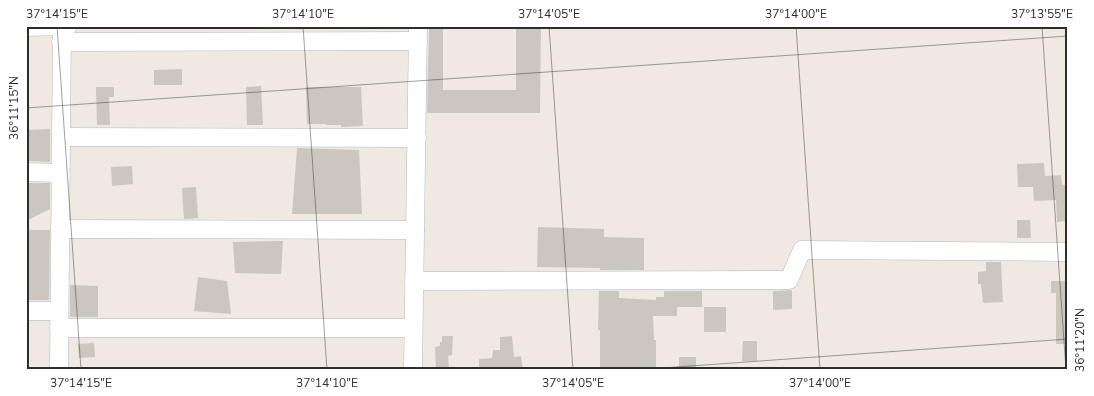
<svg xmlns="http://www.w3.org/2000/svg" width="1094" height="396" font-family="'Nunito Sans',sans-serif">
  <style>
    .building { fill: #cbc7bf }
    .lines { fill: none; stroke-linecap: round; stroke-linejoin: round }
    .minor-casing { stroke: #b4b7c1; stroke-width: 19 }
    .minor { stroke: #fff; stroke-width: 18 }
    .ticks { fill: none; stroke: #2e2e2e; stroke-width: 1; stroke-opacity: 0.45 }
    .neatline { fill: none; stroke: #2e2e2e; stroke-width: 2 }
    .ticks-label { font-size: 12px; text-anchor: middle; fill: #2e2e2e }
  </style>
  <rect width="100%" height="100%" fill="#efe9e1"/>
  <g class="building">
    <polygon points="429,26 443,26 443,90 516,90 516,26 541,26 540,113 427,113"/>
    <polygon points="182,69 182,85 154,85 154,70"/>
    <polygon points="261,86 263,125 247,125 246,87"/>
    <polygon points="96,87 114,87 114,97 109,97 110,125 97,125"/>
    <polygon points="306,87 361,87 363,126 341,127 341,125 326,125 326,124 307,124"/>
    <polygon points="50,129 50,162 26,161 26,130"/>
    <polygon points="297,148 359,150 362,214 292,214"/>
    <polygon points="1044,163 1045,176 1061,175 1062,185 1068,185 1068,200 1066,200 1067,221 1057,222 1056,200 1034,201 1033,187 1018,187 1017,164"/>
    <polygon points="132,166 133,184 112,186 111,167"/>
    <polygon points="26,183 50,183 50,209 26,221"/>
    <polygon points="196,187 198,218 184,219 182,188"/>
    <polygon points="1017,220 1030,220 1031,238 1017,238"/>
    <polygon points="538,227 604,229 604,237 644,238 644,270 600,270 600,268 537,267"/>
    <polygon points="26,230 50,230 49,300 26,300"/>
    <polygon points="283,241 281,274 235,273 233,242"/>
    <polygon points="986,262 1001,262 1003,302 983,303 981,284 978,284 978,272 986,271"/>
    <polygon points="198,277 227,281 231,314 194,311"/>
    <polygon points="1051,281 1067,281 1068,344 1056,344 1056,293 1051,293"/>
    <polygon points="70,285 98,286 98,317 70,317"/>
    <polygon points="792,290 792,309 773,310 773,291"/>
    <polygon points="599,291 619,291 619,298 656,300 656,297 664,297 664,291 702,291 702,307 677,307 677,316 653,316 654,340 656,340 656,370 600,370 600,330 598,330"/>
    <rect x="704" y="307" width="22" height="25"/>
    <polygon points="442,336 453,336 452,355 448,356 449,370 436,370 435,347 440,346 440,342 442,342"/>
    <polygon points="512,336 514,357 521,356 523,370 479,370 479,359 492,358 493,350 500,350 500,337"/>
    <polygon points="743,341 757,341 757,361 742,361"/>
    <polygon points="94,343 95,357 79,358 78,344"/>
    <rect x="679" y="357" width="17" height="13"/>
  </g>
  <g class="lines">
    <g class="minor-casing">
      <g id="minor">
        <polyline points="26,27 68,26"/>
        <polyline points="61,42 418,41"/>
        <polyline points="61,137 417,138"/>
        <polyline points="26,172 60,173"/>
        <polyline points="60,229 415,230"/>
        <polyline points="414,281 789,280 802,250 1068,252"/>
        <polyline points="26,311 59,311"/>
        <polyline points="59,328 413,328"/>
        <polyline points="59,370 62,26"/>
        <polyline points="413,370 418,26"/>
      </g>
    </g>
    <use href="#minor" class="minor"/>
  </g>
  <path class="ticks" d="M57,26L81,370M303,26L327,370M549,26L573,370M796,26L820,370M1042,26L1066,370M26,108L1068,36M634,370L1068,339"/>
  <rect width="1094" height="396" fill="none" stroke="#ffffff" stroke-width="55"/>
  <rect x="28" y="28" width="1038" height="340" class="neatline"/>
  <g class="ticks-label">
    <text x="57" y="18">37°14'15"E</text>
    <text x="303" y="18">37°14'10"E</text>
    <text x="549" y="18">37°14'05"E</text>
    <text x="796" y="18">37°14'00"E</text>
    <text x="1042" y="18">37°13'55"E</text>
    <text transform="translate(14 108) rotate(-90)" y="4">36°11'15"N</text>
    <text transform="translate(1080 340) rotate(-90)" y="4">36°11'20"N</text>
    <text x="81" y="387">37°14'15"E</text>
    <text x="327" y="387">37°14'10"E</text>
    <text x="573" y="387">37°14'05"E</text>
    <text x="820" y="387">37°14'00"E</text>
  </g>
</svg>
